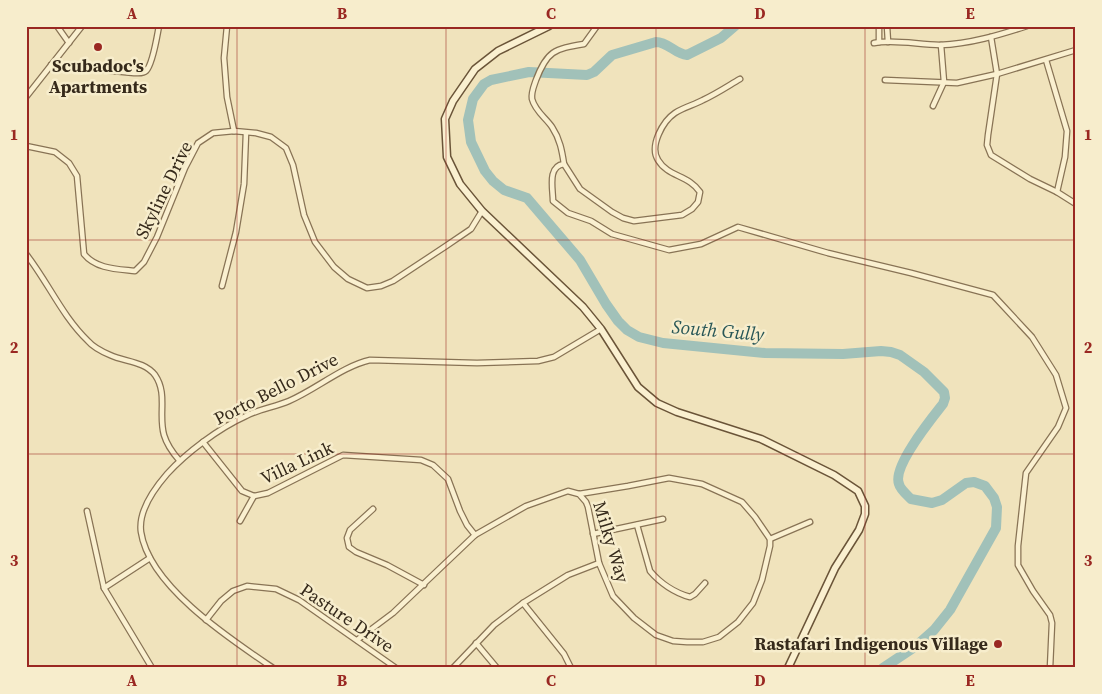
<svg xmlns="http://www.w3.org/2000/svg" width="1102" height="694" font-family="'Source Serif 4',serif">
  <style>
    .lines { fill: none; stroke-linecap: round; stroke-linejoin: round }
    .river { stroke: #a1c1b9; stroke-width: 10 }
    .minor-casing { stroke: #887355; stroke-width: 7 }
    .secondary-casing { stroke: #6a5438; stroke-width: 9 }
    .minor { stroke: #faf0d0; stroke-width: 4.5 }
    .secondary { stroke: #faf0d0; stroke-width: 6 }
    .grid { fill: none; stroke: #9a2822; stroke-width: 1; stroke-opacity: 0.55 }
    .poi-dot { fill: #9a2822; stroke: #f7edcc; stroke-width: 2 }
    .labels { text-anchor: middle; stroke-width: 5; stroke-linejoin: round; paint-order: stroke }
    .poi-label { font-size: 18px; font-weight: bold; fill: #362a1b; stroke: #f7edcc }
    .street-label { font-size: 18px; fill: #362a1b; stroke: #f7edcc }
    .water-label { font-size: 19px; font-style: italic; fill: #295757; stroke: #f7edcc }
    .neatline { fill: none; stroke: #9a2822; stroke-width: 2 }
    .grid-label { font-size: 16px; text-anchor: middle; font-weight: bold; fill: #9a2822 }
  </style>
  <rect width="100%" height="100%" fill="#f0e3bc"/>
  <g class="lines">
    <path class="river" d="M735,26L721,38L687,55C675,54 668,42 656,42L612,55L594,72L587,75L529,72L491,80L484,84L473,99L468,120L471,142L485,171L493,181L504,190L527,198L580,260L606,304L618,321L627,330L639,337L663,343L765,353L843,354L881,351L891,352L900,355L924,372L944,392L945,398L943,404C932,418 892,467 899,484C900,489 907,495 911,499L932,503L942,500L966,483L974,482L985,486L994,498L997,507L996,528L950,610L934,630L916,646L883,668"/>
    <g class="minor-casing">
      <g id="minor">
        <polyline points="57,26 69,43"/>
        <polyline points="227,26 224,58 227,97 234,131"/>
        <polyline points="887,26 888,42"/>
        <polyline points="991,37 997,74 988,135 987,145 991,155 1030,179 1057,192 1076,204"/>
        <polyline points="879,42 879,26"/>
        <path d="M874,43C895,39 919,45 940,45C970,44 999,35 1027,26"/>
        <polyline points="1046,60 1067,131 1065,157 1057,192"/>
        <path d="M51,65L134,73C138,73 143,74 146,71C153,64 157,36 159,26"/>
        <path d="M740,79C728,86 716,94 703,100C694,105 684,107 675,113C663,121 649,146 658,160C668,177 689,175 700,192L698,202L692,209L682,215L634,221L623,218L612,212L580,189L564,164C547,166 553,189 553,201L568,213L591,221L612,234L669,250L701,244L738,227L828,253L911,273L993,295L1032,337L1056,375L1066,408L1058,427L1026,473L1018,546V565L1033,591L1050,615L1052,623L1050,668"/>
        <polyline points="885,80 957,83 997,74 1076,50"/>
        <polyline points="26,97 82,26"/>
        <polyline points="933,106 944,82 941,45"/>
        <path d="M26,146L55,152L69,163L77,176L84,254C96,269 117,269 135,271L144,262L157,237L185,168L198,143L213,133L234,131L256,133L271,137L286,148L293,165L304,215L315,242L334,267L348,279L367,288L381,286L393,281L446,246L471,229L482,211"/>
        <path d="M564,164C562,151 560,139 552,127C546,118 535,111 532,99C531,92 534,86 536,80C547,51 554,49 584,44L597,26"/>
        <path d="M26,254C48,282 62,316 88,341C93,347 103,352 110,355C125,362 144,361 155,375C168,394 158,414 164,435C167,445 172,452 179,460"/>
        <polyline points="222,286 236,232 244,184 246,133"/>
        <polyline points="203,442 242,491 254,496 268,493 343,455 421,460 433,465 448,479 460,511 467,525 475,535"/>
        <polyline points="373,509 350,530 347,538 349,547 356,552 387,565 424,585"/>
        <polyline points="87,511 104,588 152,668"/>
        <polyline points="240,521 254,496"/>
        <path d="M637,525L650,571C660,583 675,593 690,597L695,594L705,583"/>
        <polyline points="593,534 663,519"/>
        <polyline points="770,539 810,522"/>
        <polyline points="104,588 150,558"/>
        <polyline points="523,603 564,654 571,668"/>
        <polyline points="206,620 221,601 233,591 247,586 276,589 299,600 396,668"/>
        <polyline points="357,640 393,613 475,535 526,506 568,491 579,494 628,486 669,478 702,484 742,502 755,517 770,539 770,546 762,580 753,603 738,622 719,637 703,642 687,642 673,641 656,635 634,618 613,596 599,563 588,507 586,502 579,494"/>
        <polyline points="476,643 497,668"/>
        <path d="M273,668C230,639 149,586 141,532C138,511 154,489 167,474C186,453 219,428 246,416C259,409 275,407 289,401C315,390 343,366 370,360L477,363L538,361L554,357L601,329"/>
        <polyline points="453,668 494,625 523,603 568,575 599,563"/>
      </g>
    </g>
    <g class="secondary-casing">
      <polyline id="secondary" points="549,26 498,51 475,69 453,101 445,119 447,157 460,184 482,211 583,307 601,329 638,387 657,403 677,412 761,439 834,475 858,491 865,506 865,514 859,530 835,568 788,668"/>
    </g>
    <use href="#minor" class="minor"/>
    <use href="#secondary" class="secondary"/>
  </g>
  <path class="grid" d="M237,26V668M446,26V668M656,26V668M865,26V668M26,240H1076M26,454H1076"/>
  <g class="poi-dot">
    <circle cx="98" cy="47" r="5"/>
    <circle cx="998" cy="644" r="5"/>
  </g>
  <g class="labels">
    <g class="poi-label">
      <text x="98" y="72">Scubadoc's<tspan x="98" dy="21">Apartments</tspan></text>
      <text x="988" y="650" text-anchor="end">Rastafari Indigenous Village</text>
    </g>
    <g class="street-label">
      <text transform="translate(164 190) rotate(-64)" y="6">Skyline Drive</text>
      <text transform="translate(276 389) rotate(-27)" y="6">Porto Bello Drive</text>
      <text transform="translate(297 463) rotate(-25)" y="6">Villa Link</text>
      <text transform="translate(611 542) rotate(73)" y="6">Milky Way</text>
      <text transform="translate(347 618) rotate(34)" y="6">Pasture Drive</text>
    </g>
    <g class="water-label">
      <text transform="translate(718 330) rotate(5)" y="7">South Gully</text>
    </g>
  </g>
  <rect width="1102" height="694" fill="none" stroke="#f7edcc" stroke-width="55"/>
  <rect x="28" y="28" width="1046" height="638" class="neatline"/>
  <g class="grid-label">
    <text x="132" y="19">A</text>
    <text x="342" y="19">B</text>
    <text x="551" y="19">C</text>
    <text x="760" y="19">D</text>
    <text x="970" y="19">E</text>
    <text x="14" y="140">1</text>
    <text x="1088" y="140">1</text>
    <text x="14" y="353">2</text>
    <text x="1088" y="353">2</text>
    <text x="14" y="566">3</text>
    <text x="1088" y="566">3</text>
    <text x="132" y="686">A</text>
    <text x="342" y="686">B</text>
    <text x="551" y="686">C</text>
    <text x="760" y="686">D</text>
    <text x="970" y="686">E</text>
  </g>
</svg>
